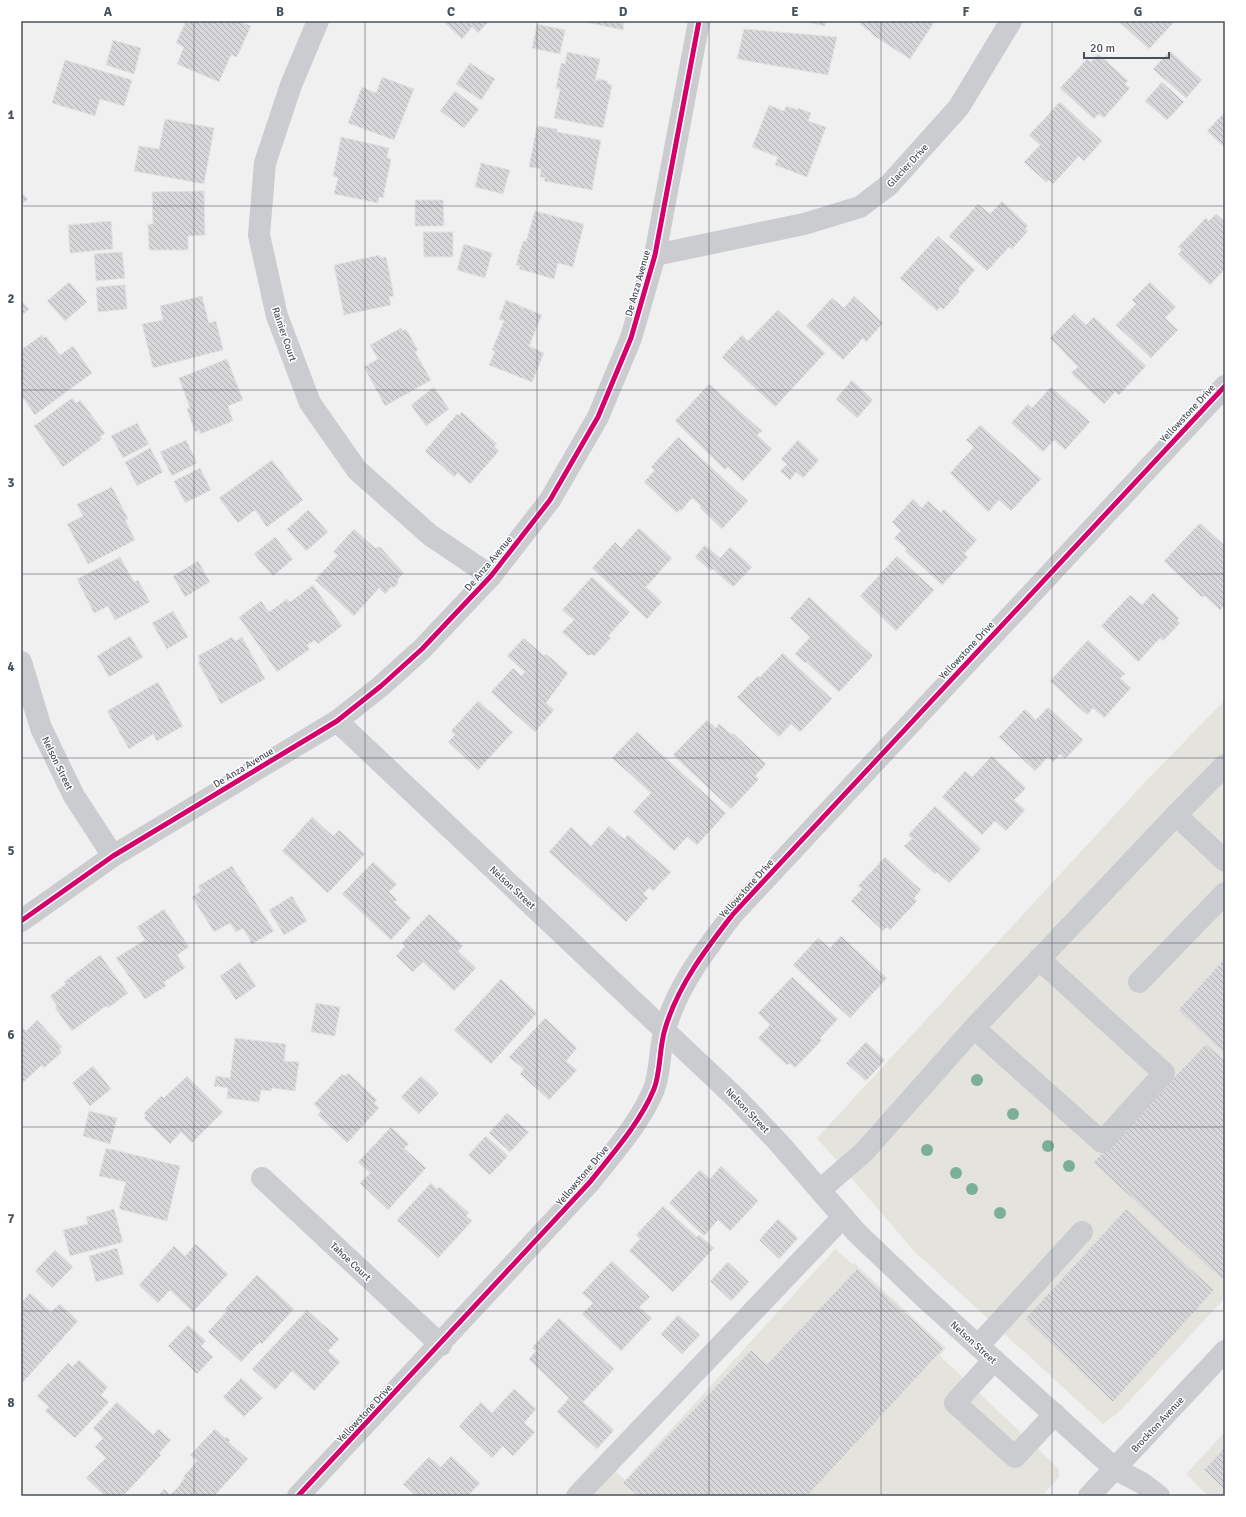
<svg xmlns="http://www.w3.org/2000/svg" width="1246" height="1517" font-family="Signika,sans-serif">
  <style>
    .commercial { fill: #e5e3de }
    .building { fill: url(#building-back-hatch); stroke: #e2e2e3 }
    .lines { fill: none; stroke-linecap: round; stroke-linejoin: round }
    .minor { stroke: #cacccf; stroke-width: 22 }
    .cycleway-casing { stroke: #fff; stroke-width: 8 }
    .cycleway { stroke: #d6006c; stroke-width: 5 }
    .tree { fill: #7cb096 }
    .grid { fill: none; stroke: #48525c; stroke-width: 1; stroke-opacity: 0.55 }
    .labels { text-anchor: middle; stroke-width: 3; stroke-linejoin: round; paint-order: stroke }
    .street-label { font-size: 10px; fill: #48525c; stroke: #fff }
    .neatline { fill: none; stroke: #48525c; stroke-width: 1.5 }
    .grid-label { font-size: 13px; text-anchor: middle; font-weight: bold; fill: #48525c }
  </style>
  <defs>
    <pattern id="building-back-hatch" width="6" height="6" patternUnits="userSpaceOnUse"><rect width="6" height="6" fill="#d7d7d9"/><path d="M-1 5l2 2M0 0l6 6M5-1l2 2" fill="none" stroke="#b0b1b3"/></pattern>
  </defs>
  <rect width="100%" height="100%" fill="#f1f0f0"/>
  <g class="commercial">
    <polygon points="1225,700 1225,1298 1118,1413 1103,1424 914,1251 817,1138 1147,780"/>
    <polygon points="835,1249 852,1264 854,1263 946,1348 940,1356 1059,1469 1059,1477 1042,1496 590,1496 614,1470 625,1480"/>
    <polygon points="1225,1432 1225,1496 1208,1496 1186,1474"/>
  </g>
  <g class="building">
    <polygon points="186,21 194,23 195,21 238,21 251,26 237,57 231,55 219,82 177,64 184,47 176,43"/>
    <polygon points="443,21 489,21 478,33 472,27 462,39"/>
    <polygon points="581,21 624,21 623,30"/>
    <polygon points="802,21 829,21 826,22 825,26"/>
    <polygon points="862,21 935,21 910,59 871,34 872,33 860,24"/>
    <polygon points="1118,21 1175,21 1149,49"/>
    <polygon points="537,24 565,30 560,54 532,48"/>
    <polygon points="744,29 837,37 828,75 737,59"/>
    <polygon points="113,40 141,48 134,74 106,65"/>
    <polygon points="1170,51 1202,80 1186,98 1153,69"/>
    <polygon points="567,52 600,59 595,81 599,79 607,81 608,84 612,85 603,128 554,118 560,89 556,88 561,63 565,64"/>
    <polygon points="1098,54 1128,81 1125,84 1130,88 1104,118 1099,114 1094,119 1060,88 1087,59 1091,62"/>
    <polygon points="65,60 132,80 124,106 100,99 95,116 52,103"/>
    <polygon points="470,63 495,79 481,100 456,84"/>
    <polygon points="382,77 414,89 394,140 348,123 362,87 376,93"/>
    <polygon points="1162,82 1184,102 1167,120 1145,101"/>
    <polygon points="455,91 479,109 464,128 440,111"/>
    <polygon points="1060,102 1102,141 1084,161 1079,156 1053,184 1049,180 1046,182 1024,162 1040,145 1029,135"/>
    <polygon points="769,105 784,111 786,106 798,110 798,108 811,113 808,121 826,127 807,177 775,165 778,157 752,147"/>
    <polygon points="1224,113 1225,114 1225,148 1207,131"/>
    <polygon points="165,119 214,128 204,184 134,171 139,146 159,149"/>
    <polygon points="537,126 557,129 557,132 601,140 592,190 544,181 545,178 540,177 541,169 529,167"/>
    <polygon points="341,137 389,148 387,158 391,159 383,198 379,197 378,203 334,194 338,178 333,176"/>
    <polygon points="481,163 510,170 503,194 475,187"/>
    <polygon points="204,191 205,235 188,236 188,250 149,250 148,224 153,224 152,192"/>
    <polygon points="21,192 28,199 21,205"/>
    <polygon points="415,200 443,200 444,226 415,226"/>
    <polygon points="1002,201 1028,226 1025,229 1028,231 1012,249 1009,247 987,271 949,236 978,204 990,214"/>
    <polygon points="535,211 584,224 573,267 558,263 554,279 519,269 520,266 516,265 523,241 526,242"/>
    <polygon points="1216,214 1225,222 1225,274 1223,271 1210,285 1178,254 1182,250 1178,247 1206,218 1209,221"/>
    <polygon points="111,221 113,249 70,253 68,225"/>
    <polygon points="423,232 453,232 453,257 424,257"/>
    <polygon points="938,236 975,270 958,289 960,291 943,310 940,307 937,311 900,278"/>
    <polygon points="464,244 492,253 485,278 457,270"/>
    <polygon points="122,252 125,278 96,281 94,254"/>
    <polygon points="380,255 380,258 386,257 394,296 389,297 391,305 344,315 334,265"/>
    <polygon points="69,282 87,302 65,321 47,301"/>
    <polygon points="1150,282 1176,307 1165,318 1178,330 1151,358 1116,325 1136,304 1132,300"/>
    <polygon points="125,285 127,309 98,312 96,287"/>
    <polygon points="202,296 209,323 216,321 223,350 153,368 142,324 163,320 160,306"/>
    <polygon points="854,296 883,323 866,342 863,338 843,360 806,326 832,298 844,308"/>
    <polygon points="21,300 29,309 21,316"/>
    <polygon points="506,300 542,315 529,346 544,353 532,382 489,365 495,351 492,350 504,321 499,319"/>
    <polygon points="778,310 825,353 775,407 722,357 742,335 748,341"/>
    <polygon points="1074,313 1086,325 1094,317 1146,366 1119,395 1115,392 1104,404 1071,373 1078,367 1050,338"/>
    <polygon points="401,328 403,331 406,329 418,350 415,352 431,380 385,406 364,367 378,359 370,345"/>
    <polygon points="42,335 43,338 46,336 60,355 73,346 92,373 35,415 21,395 21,350"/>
    <polygon points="227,359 243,400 228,406 233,421 200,434 199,430 195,432 187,409 190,408 179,378"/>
    <polygon points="852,380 873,400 857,418 836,399"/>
    <polygon points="709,384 762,431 757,435 772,449 743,481 728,467 725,470 675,421"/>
    <polygon points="434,387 449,409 426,426 411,405"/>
    <polygon points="1051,387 1090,422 1065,450 1054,440 1043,452 1011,423 1028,404 1032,408"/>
    <polygon points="72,398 76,403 80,400 105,433 100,437 102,439 63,467 34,426"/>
    <polygon points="462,412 497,444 494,446 499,451 470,484 458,473 454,477 425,451 457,414 459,416"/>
    <polygon points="137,423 149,444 123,458 111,436"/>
    <polygon points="980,425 1041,479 1011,511 999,500 988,512 950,473 974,447 966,440"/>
    <polygon points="678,437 748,501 722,529 700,508 701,506 692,498 681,511 679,510 677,513 644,482 655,470 651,467"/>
    <polygon points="186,440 197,463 172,476 160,452"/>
    <polygon points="798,440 819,460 803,478 796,472 790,480 780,471 787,464 781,459"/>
    <polygon points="150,448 163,472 137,486 125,462"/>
    <polygon points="272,460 303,500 267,527 255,510 238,523 219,498"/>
    <polygon points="200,468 211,490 185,503 174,481"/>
    <polygon points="112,487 128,519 125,520 135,540 88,564 67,524 83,516 77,504"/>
    <polygon points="913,499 922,508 928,501 941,513 944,509 977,540 964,554 968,557 942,585 905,551 907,549 894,538 901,531 892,522"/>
    <polygon points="308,510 328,532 306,551 287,529"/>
    <polygon points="1200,523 1225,546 1225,608 1223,607 1220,610 1205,596 1202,597 1164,561"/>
    <polygon points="639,528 672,558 646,587 662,602 647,619 592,568 615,542 621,548"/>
    <polygon points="354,529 375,548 380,547 404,573 398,579 398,583 395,587 391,587 385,594 379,588 354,616 315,580 338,555 333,552"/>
    <polygon points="275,537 293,559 273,576 254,554"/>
    <polygon points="705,545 720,558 730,547 752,567 733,587 713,569 711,571 695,557"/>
    <polygon points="897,556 934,590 896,631 860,596"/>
    <polygon points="120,557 134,582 138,580 150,602 115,620 108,606 94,613 77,579"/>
    <polygon points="198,561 210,582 185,597 173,576"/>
    <polygon points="592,577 630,612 608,636 611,638 594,656 591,654 589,656 562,632 574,620 562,610"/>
    <polygon points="313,585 342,626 318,644 315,640 307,645 310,649 277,672 239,617 261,601 269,612 287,599 290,602"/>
    <polygon points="1153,593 1179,618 1177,621 1180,623 1163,641 1160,638 1138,662 1101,626 1130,595 1142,605"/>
    <polygon points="809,597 873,656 839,692 806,662 805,663 795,654 810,637 790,618"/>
    <polygon points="173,611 188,637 167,649 152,623"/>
    <polygon points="130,636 143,657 109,677 97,656"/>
    <polygon points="232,637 235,641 242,637 265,679 221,704 198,662 200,661 198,656"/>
    <polygon points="524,638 544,656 546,654 568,673 546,703 554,710 535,732 491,692 513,668 521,676 525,672 507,656"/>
    <polygon points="1088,640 1125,674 1120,678 1131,688 1104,718 1093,708 1087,715 1050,681"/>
    <polygon points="783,653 832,699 800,732 791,724 779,737 737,697 758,676 760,677"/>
    <polygon points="158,682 183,726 157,741 153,734 129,749 107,711"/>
    <polygon points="478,701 513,732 478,770 448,742 455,735 451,731"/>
    <polygon points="1048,707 1083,740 1065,759 1060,754 1053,762 1048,757 1035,771 999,737 1025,709 1036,720"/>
    <polygon points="707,720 716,728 719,724 732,735 733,733 766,764 755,776 759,779 731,809 673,755"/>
    <polygon points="637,732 726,813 697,845 687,837 674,851 633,812 651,793 612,758"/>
    <polygon points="992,756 1026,788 1014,800 1025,810 1006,831 995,821 982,835 942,797 965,771 972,777"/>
    <polygon points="935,806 981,849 949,883 937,872 935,874 904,846 912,839 908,835"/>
    <polygon points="312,817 333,836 339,830 365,854 328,893 282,851"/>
    <polygon points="609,826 624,839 628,835 671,872 653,891 649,888 643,894 648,898 626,922 549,852 571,827 591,846"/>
    <polygon points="885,857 921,890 914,898 917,901 890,930 887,927 883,931 851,901 862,889 858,886"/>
    <polygon points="373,862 397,884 389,892 397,900 394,902 411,918 391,940 342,894"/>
    <polygon points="232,866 274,931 252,944 243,928 236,932 230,923 214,932 192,897 201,891 198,886"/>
    <polygon points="292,896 307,921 284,935 269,910"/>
    <polygon points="164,909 189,947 177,955 185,968 164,982 166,986 145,999 116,958 145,940 137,927"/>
    <polygon points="429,914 463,946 458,951 476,968 454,991 423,962 413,972 396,956 405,946 402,943"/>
    <polygon points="841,936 887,978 850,1018 793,965 818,938 830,948"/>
    <polygon points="100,955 128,993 108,1008 106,1006 72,1031 55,1008 57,1006 50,996 66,984 64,982"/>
    <polygon points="1225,958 1225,1054 1178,1010"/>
    <polygon points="240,962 256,986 236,1000 220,976"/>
    <polygon points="792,977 838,1019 820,1038 822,1040 795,1068 790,1063 787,1065 758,1038 770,1025 758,1013"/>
    <polygon points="501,979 537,1013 491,1064 454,1030"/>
    <polygon points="316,1003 340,1007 335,1036 311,1032"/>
    <polygon points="545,1018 577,1048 566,1061 577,1070 549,1100 520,1074 524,1069 509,1057"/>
    <polygon points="37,1020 62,1047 59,1049 62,1052 44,1068 42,1065 21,1084 21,1026 26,1031"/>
    <polygon points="235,1038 286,1044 284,1061 299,1062 295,1091 272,1088 271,1091 261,1090 259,1102 227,1098 228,1088 214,1086 216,1076 230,1078"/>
    <polygon points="866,1042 885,1060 866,1081 846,1063"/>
    <polygon points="1206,1044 1225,1061 1225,1276 1222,1279 1093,1163"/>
    <polygon points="93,1066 111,1089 90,1106 72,1083"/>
    <polygon points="348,1073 377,1100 374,1103 379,1108 347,1143 318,1115 321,1111 314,1104 342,1074 345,1076"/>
    <polygon points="187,1076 223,1112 192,1143 181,1132 170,1144 144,1118 146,1116 144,1113 161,1096 164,1098"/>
    <polygon points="421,1076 439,1093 419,1114 401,1097"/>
    <polygon points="89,1111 117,1118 110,1144 83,1136"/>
    <polygon points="507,1113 529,1132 510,1152 489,1133"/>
    <polygon points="391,1127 409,1144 404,1148 426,1168 388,1210 360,1183 370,1173 358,1162"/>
    <polygon points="486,1136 508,1156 490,1175 468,1155"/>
    <polygon points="106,1148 180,1166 167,1221 119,1209 126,1182 99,1176"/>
    <polygon points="721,1166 758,1201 730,1231 718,1220 704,1236 669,1203 700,1170 710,1179"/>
    <polygon points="431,1183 437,1189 440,1187 469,1213 466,1216 472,1221 438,1258 397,1220"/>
    <polygon points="663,1206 697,1237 699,1235 714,1248 673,1292 629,1251 640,1239 636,1235"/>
    <polygon points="114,1209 123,1242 70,1256 63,1230 88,1224 86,1217"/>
    <polygon points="1126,1209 1214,1290 1113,1402 1025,1319"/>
    <polygon points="778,1219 798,1238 779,1259 759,1240"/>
    <polygon points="196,1244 228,1274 193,1312 170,1290 158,1303 139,1285 174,1246 185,1256"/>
    <polygon points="117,1248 124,1274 96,1282 89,1256"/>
    <polygon points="55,1250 73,1267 52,1288 35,1271"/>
    <polygon points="612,1261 650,1297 639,1307 652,1318 621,1351 582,1314 593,1303 582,1293"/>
    <polygon points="728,1262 749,1282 731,1301 710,1281"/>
    <polygon points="857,1269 944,1348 807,1496 638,1496 623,1483 751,1350 767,1364"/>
    <polygon points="257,1275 294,1309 262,1344 260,1342 241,1362 208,1332 227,1311 225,1309"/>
    <polygon points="30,1293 51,1312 60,1304 78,1321 23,1382 21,1380 21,1303"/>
    <polygon points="307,1310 339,1339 328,1351 340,1362 314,1391 292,1371 275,1390 252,1369"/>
    <polygon points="678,1315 700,1335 682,1354 661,1334"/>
    <polygon points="559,1318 614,1369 583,1402 614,1430 597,1449 557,1412 569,1398 529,1359 536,1351 532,1348"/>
    <polygon points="188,1325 206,1341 201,1346 213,1357 197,1374 168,1346"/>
    <polygon points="79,1360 108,1387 101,1395 109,1402 75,1438 45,1411 49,1407 37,1396 68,1363 72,1367"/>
    <polygon points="241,1378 263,1398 244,1417 223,1397"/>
    <polygon points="514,1389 536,1409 524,1423 535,1432 513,1456 503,1446 492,1458 459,1426 481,1402 492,1413"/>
    <polygon points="117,1402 153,1435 158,1429 171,1440 159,1453 161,1455 123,1496 105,1496 86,1478 106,1458 95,1447 103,1438 93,1428"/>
    <polygon points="215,1429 225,1438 226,1437 230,1440 228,1442 248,1459 214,1496 158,1496 164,1489 170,1495 179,1486 185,1477 184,1476 197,1461 190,1455"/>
    <polygon points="1225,1447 1225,1490 1204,1470"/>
    <polygon points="451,1456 480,1483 468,1496 416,1496 403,1484 429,1457 441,1467"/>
  </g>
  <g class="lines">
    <g class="minor">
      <polyline points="318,21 291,85 265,163 259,235 277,316 310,403 357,470 430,535 491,576"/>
      <polyline points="655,255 804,224 860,207 889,185 959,107 1011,21"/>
      <polyline points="21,662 41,728 74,796 113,856"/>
      <polyline points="337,721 737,1099 779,1143 856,1232 925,1298 1115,1469 1142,1483 1159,1496"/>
      <polyline points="1176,815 1225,765"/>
      <polyline points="21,921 113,856 337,721 381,686 422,649 491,576 550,500 598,417 631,338 655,255 699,21"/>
      <polyline points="1139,982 1225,893"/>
      <polyline points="974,1028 1102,1142 1164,1073 1039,959"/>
      <polyline points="262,1178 441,1345"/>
      <polyline points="820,1190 864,1152 974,1028 1176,815 1225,861"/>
      <polyline points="978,1346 1082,1232"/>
      <polyline points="994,1360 955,1403 1015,1457 1055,1414"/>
      <path d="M298,1496L590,1182C613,1153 640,1123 654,1089C661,1071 659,1048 665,1029C678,985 706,949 733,914L1225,386"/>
      <polyline points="577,1496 843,1217"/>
      <polyline points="1089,1496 1225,1351"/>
    </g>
    <g class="cycleway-casing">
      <g id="cycleway">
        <polyline points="21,921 113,856 337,721 381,686 422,649 491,576 550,500 598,417 631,338 655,255 699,21"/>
        <path d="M298,1496L590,1182C613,1153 640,1123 654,1089C661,1071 659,1048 665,1029C678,985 706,949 733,914L1225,386"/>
      </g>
    </g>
    <use href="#cycleway" class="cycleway"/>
  </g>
  <g class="tree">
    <circle cx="977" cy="1080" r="6"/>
    <circle cx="1013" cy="1114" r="6"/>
    <circle cx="1048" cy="1146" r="6"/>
    <circle cx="927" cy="1150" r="6"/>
    <circle cx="1069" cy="1166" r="6"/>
    <circle cx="956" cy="1173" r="6"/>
    <circle cx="972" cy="1189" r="6"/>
    <circle cx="1000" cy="1213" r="6"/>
  </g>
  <path class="grid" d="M194,21V1496M365,21V1496M537,21V1496M709,21V1496M881,21V1496M1052,21V1496M21,206H1225M21,390H1225M21,574H1225M21,758H1225M21,943H1225M21,1127H1225M21,1311H1225"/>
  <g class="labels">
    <g class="street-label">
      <text transform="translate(907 165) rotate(-47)" y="4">Glacier Drive</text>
      <text transform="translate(637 283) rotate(-74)" y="4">De Anza Avenue</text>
      <text transform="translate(285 334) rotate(71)" y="4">Rainier Court</text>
      <text transform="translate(1187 413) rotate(-47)" y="4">Yellowstone Drive</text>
      <text transform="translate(488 563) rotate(-50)" y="4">De Anza Avenue</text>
      <text transform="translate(966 650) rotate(-47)" y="4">Yellowstone Drive</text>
      <text transform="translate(58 763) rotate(64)" y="4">Nelson Street</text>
      <text transform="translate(243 767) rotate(-31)" y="4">De Anza Avenue</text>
      <text transform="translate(513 887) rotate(43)" y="4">Nelson Street</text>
      <text transform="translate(746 888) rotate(-48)" y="4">Yellowstone Drive</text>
      <text transform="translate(748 1110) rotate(46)" y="4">Nelson Street</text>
      <text transform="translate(582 1175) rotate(-50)" y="4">Yellowstone Drive</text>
      <text transform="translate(351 1261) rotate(43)" y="4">Tahoe Court</text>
      <text transform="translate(974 1342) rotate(42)" y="4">Nelson Street</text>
      <text transform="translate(364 1413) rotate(-47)" y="4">Yellowstone Drive</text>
      <text transform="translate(1157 1424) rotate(-47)" y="4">Brockton Avenue</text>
    </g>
  </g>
  <rect width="1246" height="1517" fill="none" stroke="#ffffff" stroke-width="44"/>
  <path d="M1084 52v6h85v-6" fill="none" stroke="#48525c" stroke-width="2"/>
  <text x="1090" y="52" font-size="12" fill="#48525c" stroke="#ffffff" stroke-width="3" paint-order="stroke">20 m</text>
  <rect x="22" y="22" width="1202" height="1473" class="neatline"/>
  <g class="grid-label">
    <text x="108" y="16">A</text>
    <text x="280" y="16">B</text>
    <text x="451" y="16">C</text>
    <text x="623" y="16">D</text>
    <text x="795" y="16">E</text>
    <text x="966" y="16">F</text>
    <text x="1138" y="16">G</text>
    <text x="11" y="119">1</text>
    <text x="11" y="303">2</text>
    <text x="11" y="487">3</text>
    <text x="11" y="671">4</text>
    <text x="11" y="855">5</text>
    <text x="11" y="1039">6</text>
    <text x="11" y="1223">7</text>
    <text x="11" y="1407">8</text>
  </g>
</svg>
